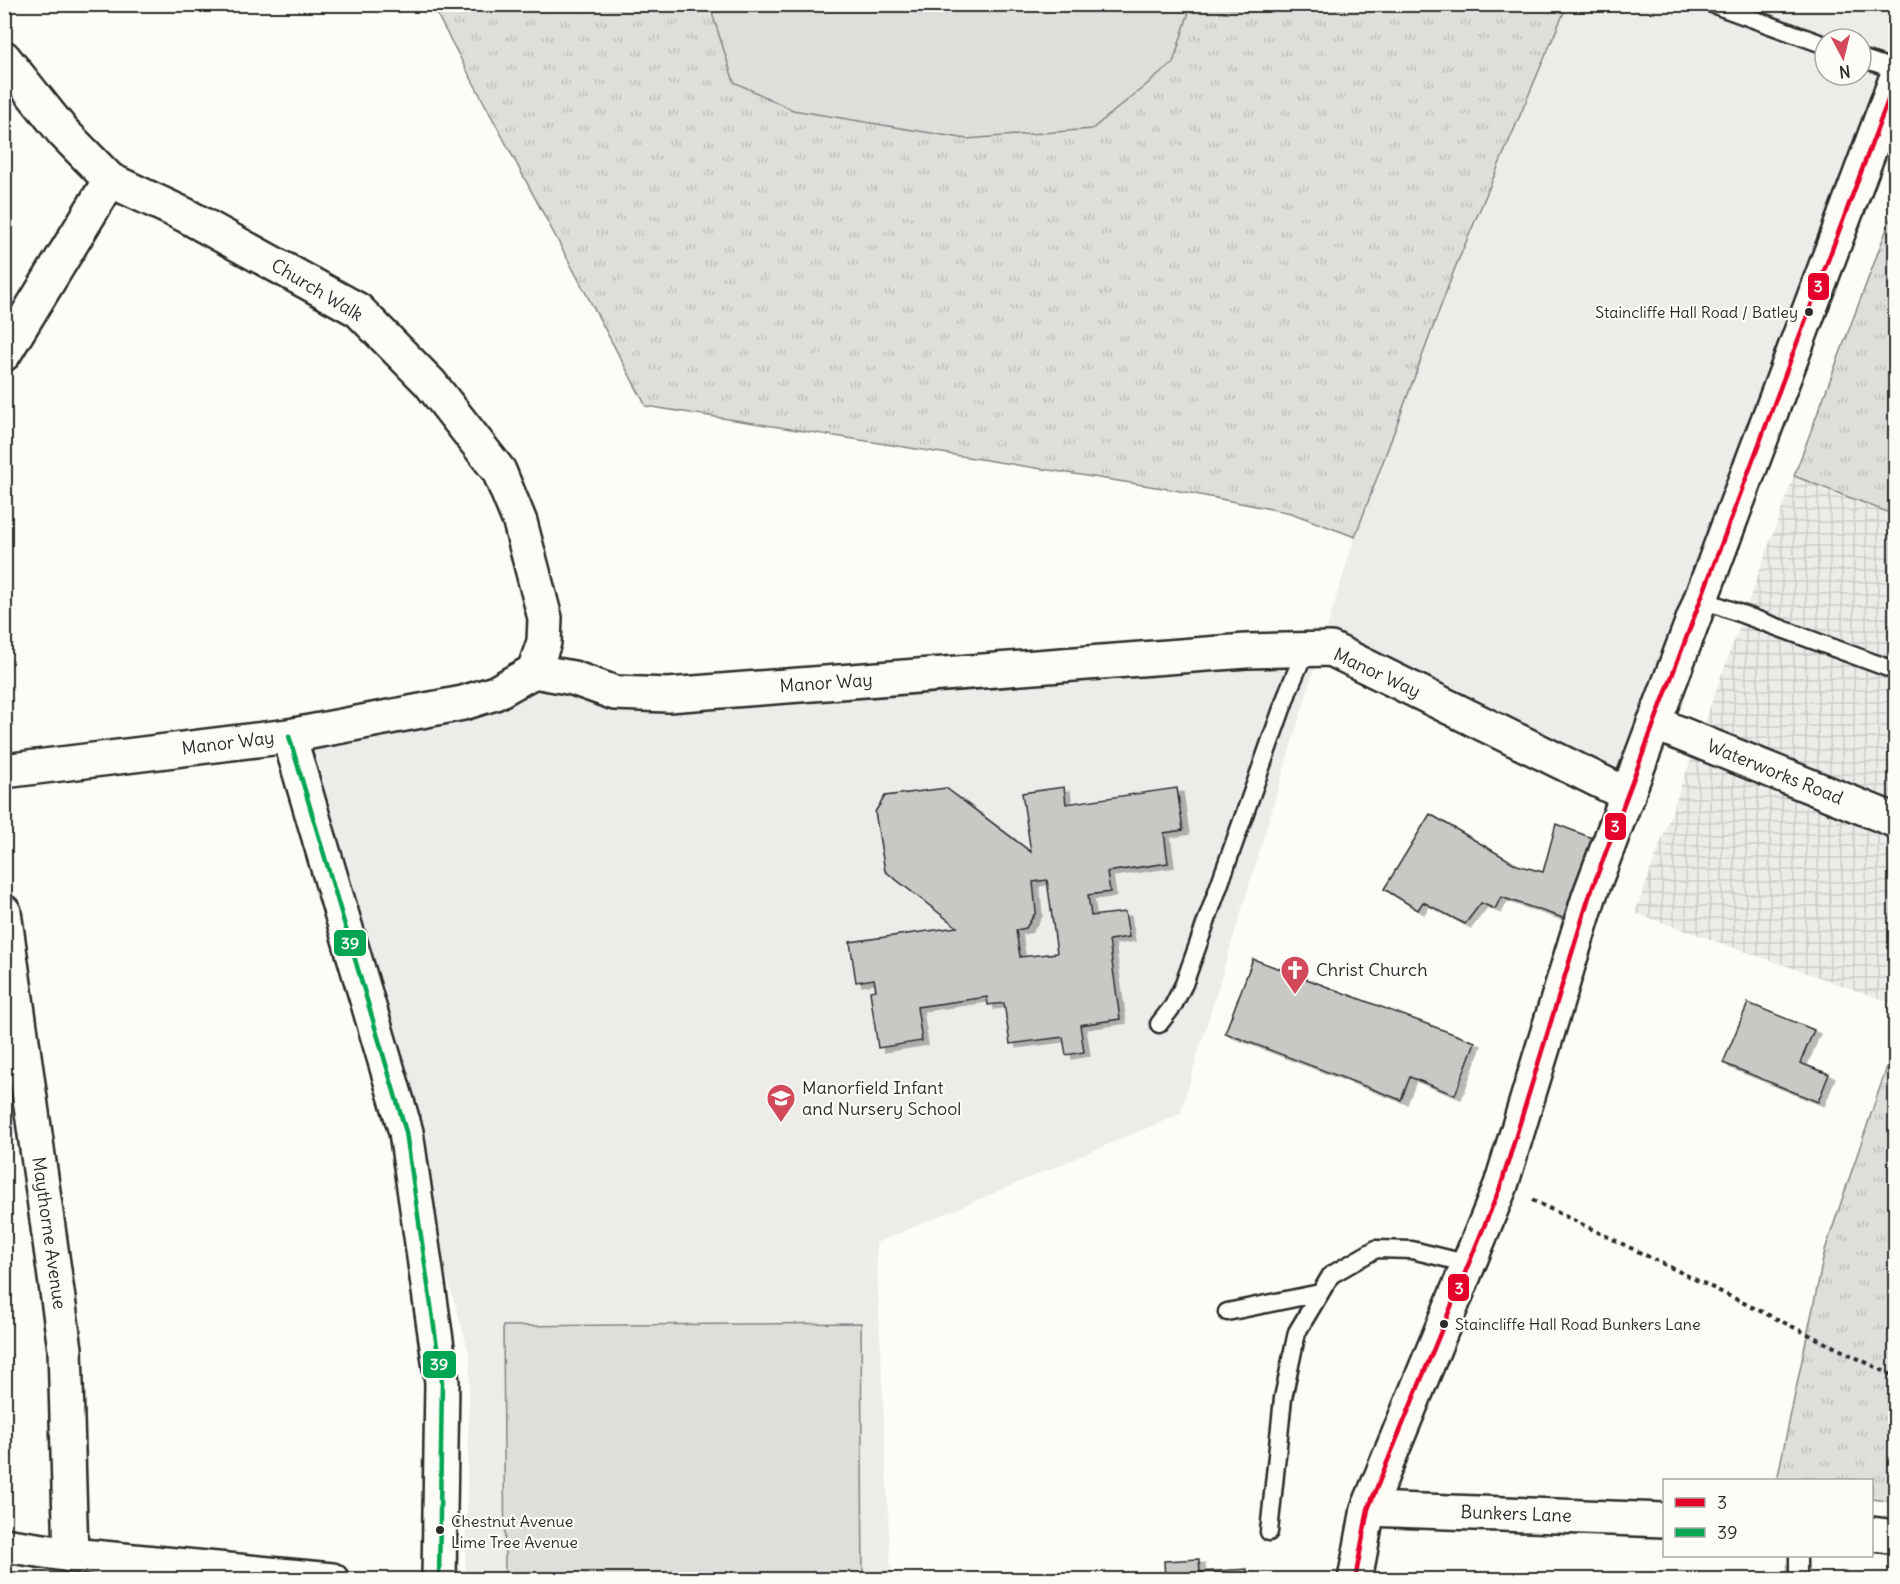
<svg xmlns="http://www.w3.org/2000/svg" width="1900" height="1584" font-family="Delius,sans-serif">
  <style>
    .built { fill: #edece8; fill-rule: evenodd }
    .industrial { fill: url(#industrial-grid) }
    .grass { fill: url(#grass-tufts); stroke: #858482; stroke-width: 1.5 }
    .pitch { fill: #dfdeda; stroke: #858482; stroke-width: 1.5 }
    .building { fill: #c9c8c4; stroke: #2b2b2b; stroke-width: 1.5; fill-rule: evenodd; filter: url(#shadow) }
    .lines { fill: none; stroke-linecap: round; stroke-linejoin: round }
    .lane-casing { stroke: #2b2b2b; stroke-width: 21 }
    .street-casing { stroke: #2b2b2b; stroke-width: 38 }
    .secondary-casing { stroke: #2b2b2b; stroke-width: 38 }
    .path { stroke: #2b2b2b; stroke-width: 4; stroke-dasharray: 4.5 4.5; stroke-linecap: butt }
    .lane { stroke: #fdfcf7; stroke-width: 16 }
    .street { stroke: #fdfcf7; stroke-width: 33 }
    .secondary { stroke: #fdfcf7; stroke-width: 33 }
    .bus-1-casing { stroke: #fdfcf7; stroke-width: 9 }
    .bus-2-casing { stroke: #fdfcf7; stroke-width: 9 }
    .bus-1 { stroke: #e4002b; stroke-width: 4.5 }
    .bus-2 { stroke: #00a651; stroke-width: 4.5 }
    .bus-dot { fill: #2b2b2b; stroke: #fdfcf7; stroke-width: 2 }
    .labels { text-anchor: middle; stroke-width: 4.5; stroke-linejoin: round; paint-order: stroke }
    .bus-label { font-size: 16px; fill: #2b2b2b; stroke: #fdfcf7; text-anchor: start }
    .street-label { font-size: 18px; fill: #2b2b2b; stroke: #fdfcf7 }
    .poi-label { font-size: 18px; fill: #2b2b2b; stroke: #fdfcf7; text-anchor: start }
    .line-badge { stroke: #fdfcf7; stroke-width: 2 }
    .badge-label { font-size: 16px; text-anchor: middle; font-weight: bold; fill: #fff }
  </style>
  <defs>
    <pattern id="industrial-grid" width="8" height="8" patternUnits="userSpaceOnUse" patternTransform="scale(1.5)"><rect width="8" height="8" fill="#edece8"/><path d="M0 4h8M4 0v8" fill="none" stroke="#cbcbc7"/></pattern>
    <pattern id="grass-tufts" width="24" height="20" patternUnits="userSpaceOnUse" patternTransform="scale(1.5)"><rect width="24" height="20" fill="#dfdeda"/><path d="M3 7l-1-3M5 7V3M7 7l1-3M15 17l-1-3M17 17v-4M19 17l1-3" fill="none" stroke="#c0bfbb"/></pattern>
    <filter id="shadow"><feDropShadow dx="6" dy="4" stdDeviation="0" flood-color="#0004"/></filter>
  </defs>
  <rect width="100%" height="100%" fill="#fdfcf7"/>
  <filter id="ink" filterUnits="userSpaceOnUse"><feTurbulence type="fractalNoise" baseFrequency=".0167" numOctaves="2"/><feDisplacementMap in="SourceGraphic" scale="12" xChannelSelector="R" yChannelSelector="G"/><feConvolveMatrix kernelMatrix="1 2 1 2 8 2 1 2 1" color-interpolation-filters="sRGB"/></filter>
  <g filter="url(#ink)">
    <path class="built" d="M1567,5H1895V58L1628,795L1320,650L1180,1114L876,1243L891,1579H465L470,1355L289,736L534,671L616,693L1320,650L1355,537L1455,268ZM1825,39H1861V75H1825Z"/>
    <polygon class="industrial" points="1794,476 1895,515 1895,1004 1635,913"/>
    <g class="grass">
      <polygon points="432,5 1567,5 1455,268 1355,537 1291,513 1175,490 646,406"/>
      <polygon points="1895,207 1895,515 1794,476"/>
      <polygon points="1895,1043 1895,1502 1872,1499 1872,1480 1777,1480 1825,1250"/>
    </g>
    <g class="pitch">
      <polygon points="712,5 712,4 1191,5 1173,63 1092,129 967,139 793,110 734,82 713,16"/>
      <polygon points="861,1323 863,1579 505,1579 503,1326"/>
    </g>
    <g class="building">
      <path d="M1064,787L1066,804L1177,788L1183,830L1164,833L1168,863L1107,872L1110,892L1088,895L1091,916L1125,912L1129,937L1109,940L1120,1019L1080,1025L1084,1052L1066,1055L1063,1037L1010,1044L1004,1003L988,1005L987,997L917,1007L922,1041L878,1048L870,991L876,990L874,979L856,982L850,942L957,927L885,871L875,812L885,796L946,788L1031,852L1022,793ZM1047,880L1057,953L1020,957L1016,930L1026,928L1036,912L1033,882Z"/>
      <polygon points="1430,814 1517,865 1543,872 1556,824 1592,838 1563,918 1501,897 1495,909 1481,903 1465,924 1423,902 1418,910 1384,889"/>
      <polygon points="1253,959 1475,1042 1455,1095 1410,1077 1401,1100 1225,1033"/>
      <polygon points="1748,1003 1814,1030 1800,1063 1829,1074 1818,1102 1723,1063"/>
      <polygon points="1199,1559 1200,1572 1247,1569 1248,1580 1165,1580 1164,1561"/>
    </g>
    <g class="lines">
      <g class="lane-casing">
        <g id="lane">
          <polyline points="1712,4 1825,45"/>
          <polyline points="1861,58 1896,70"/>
          <polyline points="1701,599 1896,671"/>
          <polyline points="1159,1024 1173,1006 1184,984 1289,689 1306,649"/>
          <polyline points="1227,1312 1320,1293"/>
          <polyline points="1269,1532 1283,1398 1297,1332 1331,1275 1376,1249 1412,1250 1469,1264"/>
          <polyline points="1798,1556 1798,1580"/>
        </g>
      </g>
      <g class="street-casing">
        <g id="street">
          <polyline points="4,58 63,132 110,180 185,215 358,310 430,383 499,471 520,522 545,618 544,642 534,671"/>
          <polyline points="4,354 110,180"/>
          <polyline points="1654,723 1896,821"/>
          <polyline points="289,736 406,1132 442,1382 439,1580"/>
          <polyline points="4,771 289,736 463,703 495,693 534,671 573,678 615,693 668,695 1246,651 1331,649 1628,795"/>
          <polyline points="4,912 65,1349 71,1555"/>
          <polyline points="1368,1509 1664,1520"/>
          <polyline points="1872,1534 1896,1537"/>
          <polyline points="4,1545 71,1555 332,1580"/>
        </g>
      </g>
      <g class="secondary-casing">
        <polyline id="secondary" points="1355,1580 1368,1509 1501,1185 1589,897 1896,79"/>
      </g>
      <polyline class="path" points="1532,1200 1896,1377"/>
      <use href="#lane" class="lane"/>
      <use href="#street" class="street"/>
      <use href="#secondary" class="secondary"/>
      <g class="bus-1-casing">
        <polyline id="bus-1" points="1355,1580 1368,1509 1501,1185 1589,897 1896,79"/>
      </g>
      <g class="bus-2-casing">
        <polyline id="bus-2" points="289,736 406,1132 442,1382 439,1580"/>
      </g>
      <use href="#bus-1" class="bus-1"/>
      <use href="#bus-2" class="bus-2"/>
    </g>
  </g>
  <defs>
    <g id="church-pin" transform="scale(1.5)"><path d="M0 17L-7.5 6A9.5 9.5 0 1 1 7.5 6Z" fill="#d1495b" stroke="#fdfcf7"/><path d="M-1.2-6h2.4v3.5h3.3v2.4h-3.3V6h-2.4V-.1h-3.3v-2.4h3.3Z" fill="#fff"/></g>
    <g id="school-pin" transform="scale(1.5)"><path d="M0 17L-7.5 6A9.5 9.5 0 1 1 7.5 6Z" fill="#d1495b" stroke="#fdfcf7"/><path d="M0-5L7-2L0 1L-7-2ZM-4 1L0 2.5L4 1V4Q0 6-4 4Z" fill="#fff"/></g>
  </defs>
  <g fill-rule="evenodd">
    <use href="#church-pin" x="1295" y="970"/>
    <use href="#school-pin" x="781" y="1098"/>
  </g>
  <g class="bus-dot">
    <circle cx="1809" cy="312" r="5"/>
    <circle cx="1444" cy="1324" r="5"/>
    <circle cx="440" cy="1530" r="5"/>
  </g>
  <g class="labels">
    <g class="bus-label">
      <text x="1798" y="318" text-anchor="end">Staincliffe Hall Road / Batley</text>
      <text x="1455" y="1330">Staincliffe Hall Road Bunkers Lane</text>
      <text x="451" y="1527">Chestnut Avenue<tspan x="451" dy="21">Lime Tree Avenue</tspan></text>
    </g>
    <g class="street-label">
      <text transform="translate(317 290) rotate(31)" y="6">Church Walk</text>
      <text transform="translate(1377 673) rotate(25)" y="6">Manor Way</text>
      <text transform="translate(826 683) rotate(-4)" y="6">Manor Way</text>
      <text transform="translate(228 743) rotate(-7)" y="6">Manor Way</text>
      <text transform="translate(1775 772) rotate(22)" y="6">Waterworks Road</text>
      <text transform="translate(49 1233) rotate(82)" y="6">Maythorne Avenue</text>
      <text transform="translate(1516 1514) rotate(2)" y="6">Bunkers Lane</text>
    </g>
    <g class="poi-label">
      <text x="1316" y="976">Christ Church</text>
      <text x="802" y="1094">Manorfield Infant<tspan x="802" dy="21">and Nursery School</tspan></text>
    </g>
  </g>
  <g class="line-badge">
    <rect x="1807" y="272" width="23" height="29" rx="6" fill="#e4002b"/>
    <rect x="1604" y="812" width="23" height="29" rx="6" fill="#e4002b"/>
    <rect x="333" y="929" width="34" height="28" rx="6" fill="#00a651"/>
    <rect x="1447" y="1273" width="23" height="29" rx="6" fill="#e4002b"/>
    <rect x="422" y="1350" width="35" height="29" rx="6" fill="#00a651"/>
  </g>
  <g class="badge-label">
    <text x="1818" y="292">3</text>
    <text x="1615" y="832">3</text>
    <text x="350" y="949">39</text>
    <text x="1459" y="1294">3</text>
    <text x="439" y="1370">39</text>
  </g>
  <rect width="1900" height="1584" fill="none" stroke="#fdfcf7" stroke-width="24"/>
  <rect x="12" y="12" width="1876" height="1560" fill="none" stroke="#2b2b2b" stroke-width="2" filter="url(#ink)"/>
  <rect x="1663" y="1479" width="210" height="78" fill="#fdfcf7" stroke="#a9a8a5" stroke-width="1.5"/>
  <rect x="1675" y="1498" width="30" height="9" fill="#e4002b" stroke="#a9a8a5" stroke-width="1.5"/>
  <text x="1717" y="1509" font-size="18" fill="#2b2b2b">3</text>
  <rect x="1675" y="1528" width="30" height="9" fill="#00a651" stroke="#a9a8a5" stroke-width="1.5"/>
  <text x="1717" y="1539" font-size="18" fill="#2b2b2b">39</text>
  <g transform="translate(1843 57) rotate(173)"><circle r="28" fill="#fdfcf7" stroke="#a9a8a5" stroke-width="1.5"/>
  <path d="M0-4.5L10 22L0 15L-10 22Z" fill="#d1495b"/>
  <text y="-9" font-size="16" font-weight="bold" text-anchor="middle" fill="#2b2b2b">N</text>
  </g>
</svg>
